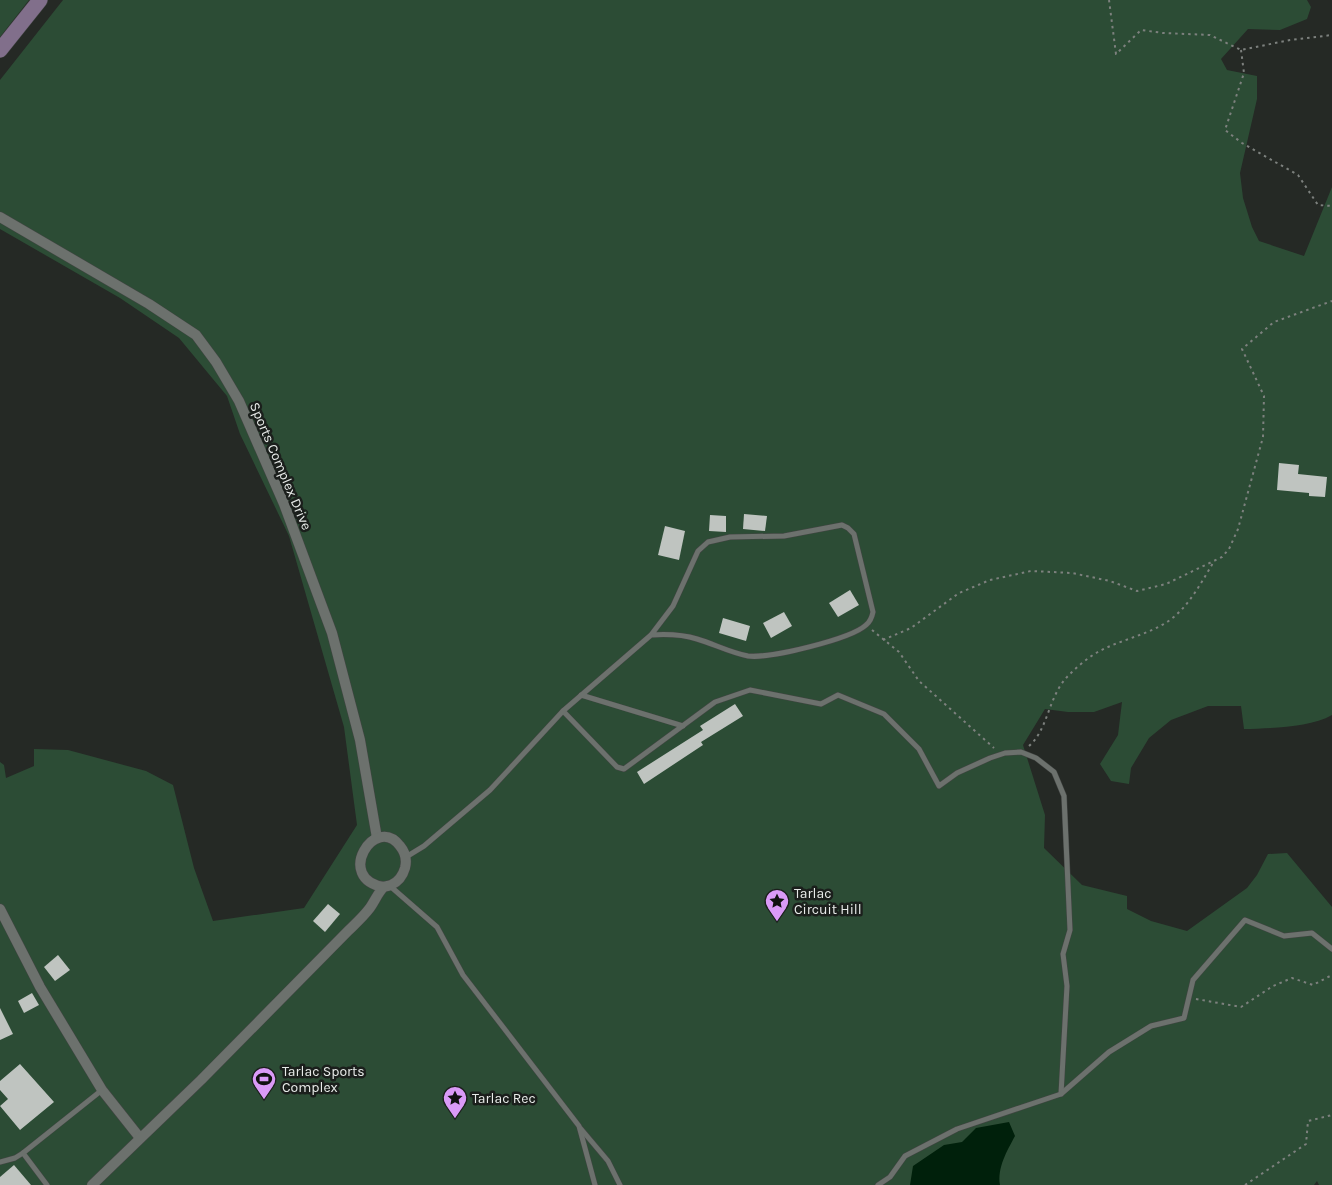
<svg xmlns="http://www.w3.org/2000/svg" width="1332" height="1185" font-family="Karla,sans-serif">
  <style>
    .green { fill: #2c4c35 }
    .water { fill: #00200b }
    .building { fill: #bfc4c0 }
    .lines { fill: none; stroke-linecap: round; stroke-linejoin: round }
    .lane-casing { stroke: #424543; stroke-width: 6 }
    .street-casing { stroke: #424543; stroke-width: 11 }
    .secondary-casing { stroke: #424543; stroke-width: 16 }
    .path { stroke: #7d817e; stroke-width: 2; stroke-dasharray: 2.5 4; stroke-linecap: butt }
    .lane { stroke: #6c716d; stroke-width: 5 }
    .street { stroke: #6c716d; stroke-width: 10 }
    .secondary { stroke: #816f8b; stroke-width: 15 }
    .labels { text-anchor: middle; stroke-width: 5; stroke-linejoin: round; paint-order: stroke }
    .street-label { font-size: 14px; fill: #e8ebe9; stroke: #1b1f1c }
    .poi-label { font-size: 14px; fill: #e8ebe9; stroke: #1b1f1c; text-anchor: start }
  </style>
  <rect width="100%" height="100%" fill="#252925"/>
  <g class="green">
    <polygon points="0,0 29,0 0,37"/>
    <path d="M63,0H1307L1311,7L1307,19L1280,30L1248,29L1221,59L1227,70L1257,76V99L1240,173L1243,198L1252,227L1259,241L1304,256L1332,187V715C1309,728 1270,728 1244,729L1241,706H1208L1171,720L1149,738L1131,768L1129,784L1111,781L1100,764L1118,735L1122,702L1094,712H1068L1045,709L1023,745L1045,815L1044,848L1082,885L1127,896V909L1151,921L1187,931L1247,888L1257,875L1268,854L1287,853L1332,907V1185H1319L1317,1181L1314,1185H0V762L4,765L6,778L34,766V749L68,750L146,771L173,785L194,868L213,921L304,908L357,825L344,727L289,536L240,434L227,396L179,338L120,298L0,229V80Z"/>
  </g>
  <path class="water" d="M1009,1122L1015,1136C1007,1151 997,1168 1000,1185H910L913,1166L944,1145L962,1142L976,1128Z"/>
  <g class="building">
    <polygon points="1279,463 1299,465 1298,474 1327,477 1325,497 1309,496 1309,493 1277,490"/>
    <polygon points="744,514 767,516 765,531 743,529"/>
    <polygon points="710,515 726,516 726,532 709,531"/>
    <polygon points="665,526 685,531 679,560 658,555"/>
    <polygon points="850,590 859,605 838,617 829,603"/>
    <polygon points="784,612 792,626 771,638 763,623"/>
    <polygon points="723,618 750,626 746,641 719,633"/>
    <polygon points="735,704 743,716 701,742 703,745 644,784 637,772 703,730 700,726"/>
    <polygon points="328,904 340,914 325,932 313,921"/>
    <polygon points="58,955 70,970 55,981 44,967"/>
    <polygon points="32,993 39,1005 24,1013 18,1001"/>
    <polygon points="0,1008 13,1034 0,1040"/>
    <polygon points="20,1064 54,1102 20,1130 0,1106 8,1099 0,1090 0,1081"/>
    <polygon points="14,1165 31,1185 0,1185 0,1177"/>
  </g>
  <g class="lines">
    <g class="lane-casing">
      <g id="lane">
        <polyline points="581,695 683,726"/>
        <polyline points="563,711 617,767 624,769 715,702 750,690 821,704 838,695 884,714 919,749 939,786 957,773 990,758 1005,753 1021,752 1036,758 1054,772 1064,796 1070,930 1063,954 1067,986 1061,1094"/>
        <path d="M406,857L424,846L490,790L563,711L651,635L673,606L698,551L708,542L730,537L784,536L842,525L848,528L854,534L873,612C872,617 870,622 866,625C851,639 769,659 748,656C731,653 714,644 697,639C681,634 667,634 651,635"/>
        <polyline points="390,886 437,927 463,975 579,1126 595,1185"/>
        <polyline points="581,1129 608,1161 620,1185"/>
        <polyline points="23,1153 47,1185"/>
        <polyline points="0,1162 15,1158 23,1153 102,1090"/>
        <polyline points="878,1185 890,1177 905,1156 957,1129 1061,1094 1109,1052 1151,1026 1184,1018 1193,980 1245,920 1284,936 1312,933 1332,949"/>
      </g>
    </g>
    <g class="street-casing">
      <g id="street">
        <polyline points="0,217 149,304 196,335 216,362 239,401 284,504 332,633 360,740 377,838"/>
        <polyline points="0,909 40,987 102,1090 140,1138"/>
        <path d="M92,1185L201,1080L348,931C355,924 363,917 369,909C374,903 378,892 384,887C386,886 389,886 391,885C398,882 403,875 405,868C407,860 405,852 400,846C375,813 334,879 384,887"/>
      </g>
    </g>
    <g class="secondary-casing">
      <polyline id="secondary" points="0,50 40,0"/>
    </g>
    <g class="path">
      <polyline points="1109,0 1116,54 1141,30 1163,33 1210,35 1241,50 1290,40 1332,35"/>
      <polyline points="1241,50 1244,73 1225,130 1242,143 1298,175 1318,205 1332,206"/>
      <polyline points="872,630 899,652 919,681 994,748"/>
      <polyline points="883,640 911,628 959,593 990,580 1031,571 1072,573 1110,581 1137,591 1166,584 1222,557 1229,549 1238,529 1263,437 1264,396 1242,349 1274,322 1332,301"/>
      <path d="M1029,746C1049,729 1048,694 1070,674C1076,668 1083,662 1090,657C1114,640 1146,637 1170,620C1189,606 1201,583 1213,563"/>
      <polyline points="1196,999 1241,1007 1273,986 1292,978 1313,985 1332,975"/>
      <polyline points="1245,1185 1306,1144 1308,1121 1332,1115"/>
    </g>
    <use href="#lane" class="lane"/>
    <use href="#street" class="street"/>
    <use href="#secondary" class="secondary"/>
  </g>
  <defs>
    <g id="sight-pin" transform="scale(1.25)"><path d="M0 17L-7.5 6A9.5 9.5 0 1 1 7.5 6Z" fill="#da9af7" stroke="#1b1f1c"/><path d="M0-6L1.8-2.2L6-1.7L2.9 1.2L3.7 5.4L0 3.3L-3.7 5.4L-2.9 1.2L-6-1.7L-1.8-2.2Z" fill="#111"/></g>
    <g id="stadium-pin" transform="scale(1.25)"><path d="M0 17L-7.5 6A9.5 9.5 0 1 1 7.5 6Z" fill="#da9af7" stroke="#1b1f1c"/><path d="M0-5a6.5 5 0 1 0 0 10a6.5 5 0 1 0 0-10ZM-3.5-1.8h7v3.6h-7Z" fill="#111"/></g>
  </defs>
  <g fill-rule="evenodd">
    <use href="#sight-pin" x="777" y="901"/>
    <use href="#stadium-pin" x="264" y="1079"/>
    <use href="#sight-pin" x="455" y="1098"/>
  </g>
  <g class="labels">
    <g class="street-label">
      <text transform="translate(281 466) rotate(67)" y="5">Sports Complex Drive</text>
    </g>
    <g class="poi-label">
      <text x="794" y="898">Tarlac<tspan x="794" dy="16">Circuit Hill</tspan></text>
      <text x="282" y="1076">Tarlac Sports<tspan x="282" dy="16">Complex</tspan></text>
      <text x="472" y="1103">Tarlac Rec</text>
    </g>
  </g>
</svg>
